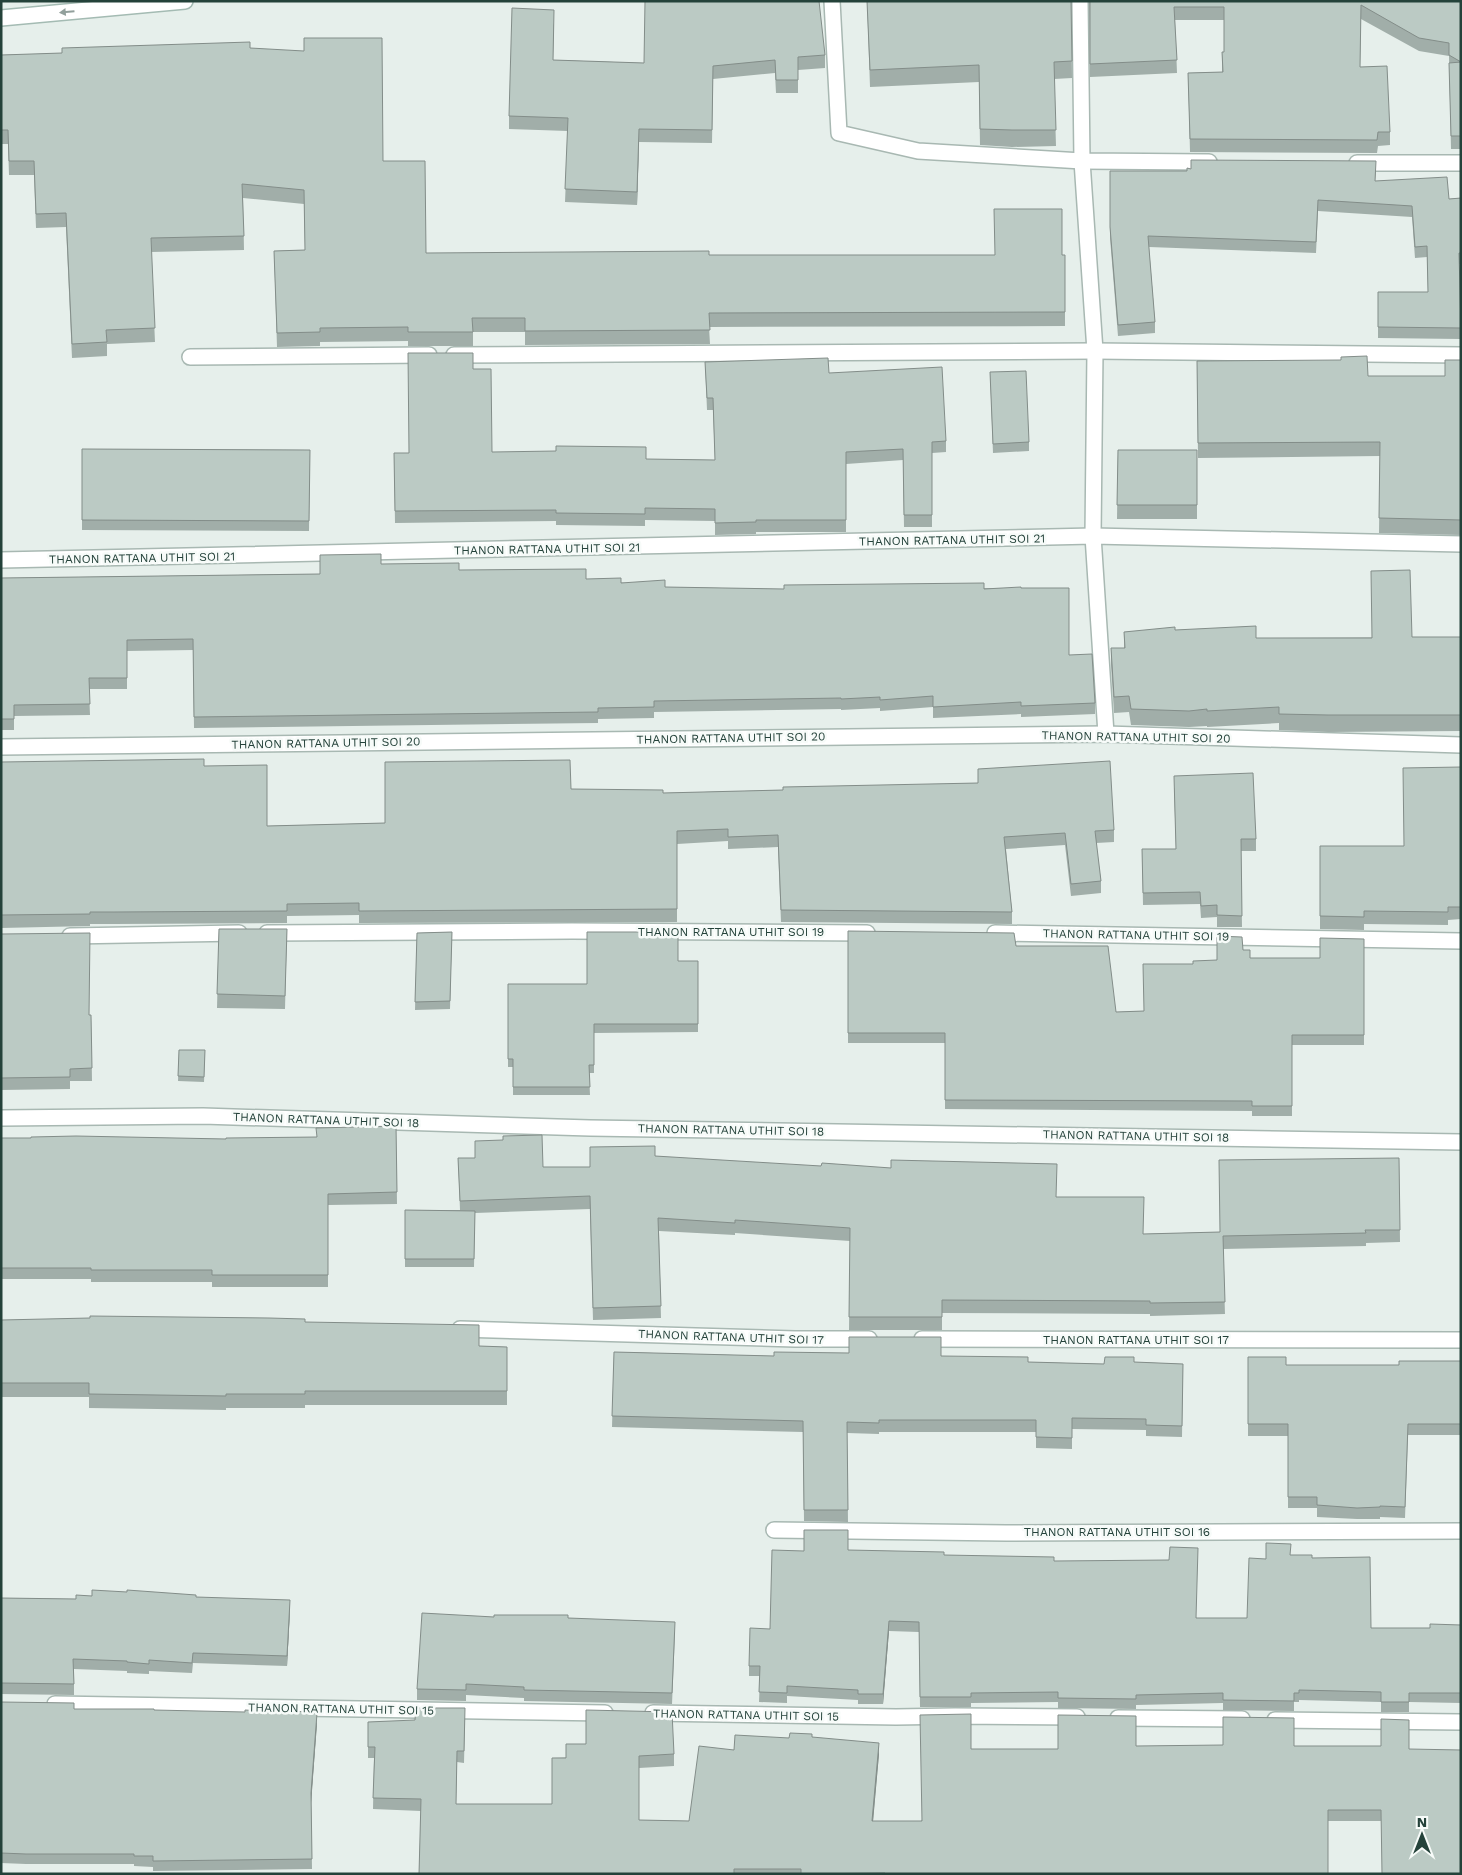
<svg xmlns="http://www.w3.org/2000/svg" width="1462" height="1875" font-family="'Work Sans',sans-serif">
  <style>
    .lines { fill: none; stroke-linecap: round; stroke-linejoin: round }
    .street-casing { stroke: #a8b8b2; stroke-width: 18 }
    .secondary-casing { stroke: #a4bbb3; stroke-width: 18 }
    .street { stroke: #fff; stroke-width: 15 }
    .secondary { stroke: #fff; stroke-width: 15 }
    .wall { fill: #a1aea9 }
    .shaded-wall { fill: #838d89 }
    .building { fill: #bbcac4; stroke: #838d89 }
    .oneway { fill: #92a09c }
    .labels { text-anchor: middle; stroke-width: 5; stroke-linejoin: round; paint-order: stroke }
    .street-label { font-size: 12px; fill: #24423a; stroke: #f7fbf9 }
  </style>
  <rect width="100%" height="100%" fill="#e6efeb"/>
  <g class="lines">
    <g class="street-casing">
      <g id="street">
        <polyline points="832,1 839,133 918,151 1082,161 1209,162"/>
        <polyline points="1080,1 1082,161 1095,351 1093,536 1106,734"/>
        <polyline points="1357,163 1461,163"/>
        <polyline points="454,355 1095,351 1461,355"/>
        <polyline points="190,357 429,355"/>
        <polyline points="1,560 1093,536 1461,544"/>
        <polyline points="1,747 1106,734 1461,745"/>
        <polyline points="267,933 572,931 867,933"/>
        <polyline points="995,933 1461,941"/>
        <polyline points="70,936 239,933"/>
        <polyline points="1,1118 203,1116 590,1128 1461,1142"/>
        <polyline points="460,1329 795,1339 869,1339"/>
        <polyline points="922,1339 1461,1340"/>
        <polyline points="774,1530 1006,1533 1461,1531"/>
        <polyline points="55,1704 605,1713"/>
        <polyline points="653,1713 896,1717 955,1716 1077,1717"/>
        <polyline points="1118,1718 1242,1719"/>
        <polyline points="1275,1720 1461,1722"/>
      </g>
    </g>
    <g class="secondary-casing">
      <polyline id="secondary" points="1,18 185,1"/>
    </g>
    <use href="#street" class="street"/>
    <use href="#secondary" class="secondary"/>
  </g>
  <g class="wall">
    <polygon points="867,1 1071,1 1072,78 1054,79 1056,146 1012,147 980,145 979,82 870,87"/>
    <polygon points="1089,1 1461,1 1461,149 1451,149 1449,56 1419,51 1361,19 1360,67 1390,132 1390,145 1378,146 1377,153 1190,152 1188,73 1222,72 1222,52 1224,52 1224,20 1175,20 1177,73 1090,77"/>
    <polygon points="554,23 553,60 644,63 825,55 825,68 798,70 798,93 776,93 775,73 713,79 712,143 639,142 637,205 565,202 568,131 509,129 509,116"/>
    <polygon points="250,48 383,161 426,253 709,255 1065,255 1065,326 709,327 710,344 525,345 525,332 473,332 473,346 408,346 408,341 320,342 320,346 277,347 274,251 305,250 304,204 243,198 244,250 151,252 155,342 107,344 107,356 72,358 66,227 36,228 34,175 9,175 8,144 1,144 1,55"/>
    <polygon points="1110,171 1376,172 1375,181 1449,199 1461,198 1461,264 1459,264 1461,339 1378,338 1378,292 1428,292 1427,257 1415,258 1412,217 1318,211 1316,253 1149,247 1155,322 1155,333 1118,336 1110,238"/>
    <polygon points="1461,360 1461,535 1379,533 1380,456 1198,458 1197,361 1368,376 1445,376"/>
    <polygon points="705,362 829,373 946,441 946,452 932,453 932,527 904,527 903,460 846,464 846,532 756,532 756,534 715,535 715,521 645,520 645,526 556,525 556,521 395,523 394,453 409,453 473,369 492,452 646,459 715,460 713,410 707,410"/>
    <polygon points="990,372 1029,442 1029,451 993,453"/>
    <polygon points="82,449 310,450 309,531 82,530"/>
    <polygon points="1118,450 1197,450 1197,519 1117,519"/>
    <polygon points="381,564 459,570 586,579 665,587 784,589 1021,588 1069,655 1095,703 1095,714 1021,717 1021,714 933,718 933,707 880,711 880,708 841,710 841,709 654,712 654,718 598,719 598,723 194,728 193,650 127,651 127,689 89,689 90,715 14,716 14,730 1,730 1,578 320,574"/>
    <polygon points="1175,630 1256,638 1461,637 1461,731 1328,732 1279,730 1279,723 1207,727 1207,726 1189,727 1131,725 1129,712 1114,713 1111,665 1111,648 1124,648 1124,632"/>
    <polygon points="1,762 204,766 267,826 385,823 571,789 663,793 783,790 978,783 978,769 1114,830 1114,842 1096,843 1101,881 1101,893 1071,896 1065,845 1006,849 1012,912 1012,924 781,922 778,847 728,849 728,841 677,844 677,922 359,923 359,915 287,916 287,923 113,924 90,924 90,926 1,928"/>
    <polygon points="1461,767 1461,919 1448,920 1448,925 1364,924 1364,930 1320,929 1320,846 1404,846"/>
    <polygon points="1174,788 1256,839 1256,851 1241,851 1242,927 1217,927 1217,917 1201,918 1200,904 1143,905 1142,849 1176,849"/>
    <polygon points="219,929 287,929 285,1009 217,1008"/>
    <polygon points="848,931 1016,946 1116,1012 1144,1011 1193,964 1217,960 1243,950 1250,958 1320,958 1364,939 1364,1045 1292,1045 1292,1116 1252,1116 1252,1111 945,1109 945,1043 848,1043"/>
    <polygon points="452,932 450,1009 415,1010 417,933"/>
    <polygon points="1,934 89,1015 91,1015 92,1081 70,1081 70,1089 1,1090"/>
    <polygon points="678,961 698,961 698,1032 594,1033 594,1073 589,1073 590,1095 513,1095 513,1067 508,1067 508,984 587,984"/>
    <polygon points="179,1050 205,1050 204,1082 178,1081"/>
    <polygon points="396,1126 397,1204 328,1205 328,1287 212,1287 212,1282 91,1282 91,1279 1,1279 1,1138 226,1139 316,1137"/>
    <polygon points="655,1156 1057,1197 1143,1234 1220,1232 1399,1158 1400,1242 1366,1243 1366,1246 1223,1249 1225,1314 1150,1316 1150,1314 942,1313 942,1330 849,1330 850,1241 735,1233 735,1235 659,1231 661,1318 593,1320 590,1209 475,1213 474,1267 405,1267 405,1210 460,1210 458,1158 475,1158 543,1167 590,1167"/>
    <polygon points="1,1320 305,1322 479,1346 507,1347 507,1405 305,1405 305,1408 226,1408 226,1410 89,1408 89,1397 1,1397"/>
    <polygon points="614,1352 774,1356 941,1356 1028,1362 1104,1364 1134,1362 1183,1364 1182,1437 1146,1436 1146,1430 1072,1429 1072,1449 1036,1448 1036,1432 879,1432 879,1434 847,1433 848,1522 804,1521 803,1432 612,1427"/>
    <polygon points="1248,1357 1286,1365 1399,1365 1461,1361 1461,1435 1408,1435 1405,1518 1380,1517 1380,1519 1357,1519 1317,1517 1317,1508 1288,1508 1288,1436 1248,1436"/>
    <polygon points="848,1550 1054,1561 1197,1618 1247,1618 1266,1559 1291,1555 1312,1558 1371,1628 1430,1628 1461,1625 1461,1703 1409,1702 1409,1712 1381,1712 1381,1702 1299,1700 1299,1702 1294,1702 1294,1711 1223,1710 1223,1703 1136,1705 1136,1709 1058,1708 1058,1702 971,1703 971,1707 920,1707 919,1632 889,1631 883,1704 858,1704 858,1700 787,1696 787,1703 759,1702 760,1676 749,1676 749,1666 770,1629 804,1551"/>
    <polygon points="92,1596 196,1597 290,1610 287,1666 193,1663 192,1673 149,1671 149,1674 127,1673 127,1671 74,1669 74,1695 1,1694 1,1598 76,1599"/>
    <polygon points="494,1617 568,1618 675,1633 672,1704 524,1701 524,1698 466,1695 466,1701 417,1700 417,1689"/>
    <polygon points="1,1702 74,1709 154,1710 317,1723 311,1803 312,1869 153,1871 153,1867 134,1866 134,1864 26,1864 1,1863"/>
    <polygon points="465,1720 464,1763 457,1762 456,1804 552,1804 552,1758 674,1754 674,1766 639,1768 639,1820 689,1821 734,1750 789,1738 812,1737 879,1754 873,1821 921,1821 971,1749 1058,1749 1136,1746 1381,1746 1381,1821 1328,1821 1328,1874 419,1874 421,1811 373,1809 374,1758 368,1758 368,1722"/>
  </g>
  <g class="shaded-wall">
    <polygon points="639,129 639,142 637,205 637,192"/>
    <polygon points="290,1600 290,1610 287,1666 287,1656"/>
    <polygon points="889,1621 889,1631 883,1704 883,1694"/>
    <polygon points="317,1713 317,1723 311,1804 311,1793"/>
    <polygon points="879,1743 879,1754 872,1833 872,1821"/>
  </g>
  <g class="building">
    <polygon points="645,1 819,1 825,55 798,57 798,80 776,80 775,60 713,66 712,130 639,129 637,192 565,189 568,118 509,116 512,8 554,10 553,60 644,63"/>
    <polygon points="867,1 1071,1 1072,61 1054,62 1056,130 1012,130 980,129 979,65 870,70"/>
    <polygon points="1090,1 1461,1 1461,62 1449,55 1449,43 1419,38 1361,5 1360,67 1387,66 1390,132 1378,132 1377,140 1190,139 1188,73 1223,72 1222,52 1224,52 1224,7 1174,7 1177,60 1090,64"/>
    <polygon points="304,38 382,38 383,161 425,161 426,253 709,251 709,255 995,255 994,209 1062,209 1062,255 1065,255 1065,312 709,313 710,330 525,331 525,318 472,318 473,332 408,332 408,327 320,328 320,332 277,333 274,251 305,250 304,190 242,184 244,236 151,238 155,328 106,330 107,342 72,344 66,213 36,214 34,161 9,161 8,130 1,130 1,55 62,53 62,48 250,42 250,48 304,51"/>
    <polygon points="1461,62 1461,136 1451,136 1449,63"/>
    <polygon points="1191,160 1376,161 1375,181 1447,177 1449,199 1461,198 1461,253 1459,253 1461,328 1378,327 1378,292 1428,292 1427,246 1415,247 1412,206 1318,200 1316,242 1148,236 1155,322 1118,325 1110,227 1110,171 1187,171 1187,168 1191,169"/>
    <polygon points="408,353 473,353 473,369 491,369 492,452 556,451 556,446 646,447 646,459 715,460 713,398 707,398 705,362 828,358 829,373 942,367 946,441 932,442 932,515 904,515 903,449 846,452 846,520 756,520 756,522 715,523 715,509 645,508 645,514 556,513 556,510 395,511 394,453 409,453"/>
    <polygon points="1367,356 1368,376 1445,376 1445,360 1461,360 1461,520 1379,518 1380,442 1198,443 1197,361 1341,360 1341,357"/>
    <polygon points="1026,371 1029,442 993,444 990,372"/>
    <polygon points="82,449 310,450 309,521 82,520"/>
    <polygon points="1118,450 1197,450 1197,505 1117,505"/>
    <polygon points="381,554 381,564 459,563 459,570 586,569 586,579 621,578 621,583 665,580 665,587 784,589 784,585 984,583 984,589 1021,587 1021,588 1069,588 1069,655 1092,654 1095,703 1021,706 1021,702 933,707 933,696 880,700 880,697 841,699 841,698 654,701 654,707 598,708 598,712 194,717 193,639 127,640 127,678 89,678 90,704 14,705 14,719 1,719 1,578 320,574 320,555"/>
    <polygon points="1410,570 1412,637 1461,637 1461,715 1328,715 1279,714 1279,707 1207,711 1207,709 1189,711 1131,709 1129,696 1114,697 1111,648 1125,648 1124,632 1175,627 1175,630 1256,626 1256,638 1372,638 1371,571"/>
    <polygon points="204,759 204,766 267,765 267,826 385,823 385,762 570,760 571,789 663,790 663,793 783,790 783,787 978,783 978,769 1110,761 1114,830 1095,831 1101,881 1071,884 1065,833 1004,837 1012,912 781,910 778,835 728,837 728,829 677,831 677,909 359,911 359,903 287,904 287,911 113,912 90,912 90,914 1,915 1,762"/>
    <polygon points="1461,767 1461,907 1448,907 1448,912 1364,911 1364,917 1320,916 1320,846 1404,846 1403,768"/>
    <polygon points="1253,773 1256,839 1241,839 1242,916 1217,915 1217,905 1201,906 1200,892 1143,893 1142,849 1176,849 1174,776"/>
    <polygon points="219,929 287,929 285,996 217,994"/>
    <polygon points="848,931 1014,933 1016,946 1108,946 1116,1012 1144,1011 1143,964 1193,964 1193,961 1217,960 1217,936 1242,937 1243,950 1250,950 1250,958 1320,958 1320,938 1364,939 1364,1035 1292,1035 1292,1106 1252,1106 1252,1101 945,1100 945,1033 848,1033"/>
    <polygon points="452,932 450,1001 415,1002 417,933"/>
    <polygon points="587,932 678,932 678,961 698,961 698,1024 594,1024 594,1065 589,1065 590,1087 513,1087 513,1059 508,1059 508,984 587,984"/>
    <polygon points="90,933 89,1015 91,1015 92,1068 70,1069 70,1077 1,1078 1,934"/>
    <polygon points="179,1050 205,1050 204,1077 178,1076"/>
    <polygon points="396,1126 397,1192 328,1194 328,1275 212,1275 212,1270 91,1270 91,1268 1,1268 1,1138 31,1138 31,1137 76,1136 226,1139 226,1138 317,1137 316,1128"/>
    <polygon points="542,1135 543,1167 590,1167 590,1147 655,1146 655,1156 821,1166 822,1163 891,1168 891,1160 1057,1164 1056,1197 1144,1197 1143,1234 1220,1232 1219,1160 1399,1158 1400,1230 1365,1230 1366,1233 1223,1236 1225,1302 1150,1303 1150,1301 942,1300 942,1317 849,1317 850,1228 735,1220 735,1223 658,1218 661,1306 593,1308 590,1196 460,1201 458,1158 475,1158 475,1141 503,1140 503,1136"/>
    <polygon points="405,1210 475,1211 474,1259 405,1259"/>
    <polygon points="90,1316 269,1318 305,1319 305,1322 479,1325 479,1346 507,1347 507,1391 305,1391 305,1394 226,1394 226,1396 89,1394 89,1383 1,1383 1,1320 90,1318"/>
    <polygon points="849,1337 941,1337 941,1356 1028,1357 1028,1362 1104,1364 1105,1357 1134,1357 1134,1362 1183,1364 1182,1426 1146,1425 1146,1419 1072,1418 1072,1438 1036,1437 1036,1420 879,1420 879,1423 847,1422 848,1510 804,1510 803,1421 612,1416 614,1352 774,1356 774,1352 849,1353"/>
    <polygon points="1248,1357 1286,1357 1286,1365 1399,1365 1399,1361 1461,1361 1461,1424 1408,1424 1405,1507 1380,1506 1380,1507 1357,1508 1317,1505 1317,1497 1288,1497 1288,1424 1248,1424"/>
    <polygon points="804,1530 848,1530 848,1550 944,1552 944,1555 1054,1557 1054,1561 1169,1560 1170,1547 1198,1548 1196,1618 1247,1618 1249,1558 1266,1559 1266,1543 1291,1544 1290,1555 1312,1555 1312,1558 1370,1557 1371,1628 1430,1628 1430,1624 1461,1625 1461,1693 1409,1693 1409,1702 1381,1702 1381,1692 1299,1690 1299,1693 1294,1693 1294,1701 1223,1700 1223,1693 1136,1695 1136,1699 1058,1698 1058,1692 971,1693 971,1697 920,1697 919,1622 889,1621 883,1694 858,1694 858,1690 787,1686 787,1693 759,1692 760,1666 749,1666 750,1628 770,1629 772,1550 804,1551"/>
    <polygon points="92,1590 127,1592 127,1590 196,1595 196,1597 290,1600 287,1656 193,1653 192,1663 149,1660 149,1664 127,1662 127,1661 73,1659 74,1684 1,1683 1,1598 76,1599 76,1595 92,1596"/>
    <polygon points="422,1613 494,1617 494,1615 568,1615 568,1618 675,1622 672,1693 524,1690 524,1687 466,1684 466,1690 417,1689"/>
    <polygon points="1,1702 74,1703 74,1709 154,1709 154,1710 245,1712 245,1710 282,1712 282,1710 317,1713 311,1793 312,1859 153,1861 153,1856 134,1856 134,1854 26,1854 1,1853"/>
    <polygon points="416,1708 465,1708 464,1751 457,1751 456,1804 552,1804 552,1758 566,1758 566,1744 586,1744 586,1710 672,1712 674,1754 639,1756 639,1820 689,1821 699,1746 734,1750 735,1735 789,1738 790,1733 812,1734 812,1737 879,1743 872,1821 922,1821 920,1715 971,1714 971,1749 1058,1749 1058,1715 1136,1716 1136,1746 1223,1745 1223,1717 1294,1718 1294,1746 1381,1746 1381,1719 1409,1720 1409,1749 1461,1750 1461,1874 1382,1874 1381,1810 1328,1810 1328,1874 885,1874 885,1873 801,1874 801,1869 734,1869 734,1874 419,1874 421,1799 373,1798 375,1747 368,1747 368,1722 415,1720"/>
  </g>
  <defs><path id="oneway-solid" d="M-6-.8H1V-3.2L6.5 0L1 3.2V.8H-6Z" transform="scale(1.25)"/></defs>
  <use class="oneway" href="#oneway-solid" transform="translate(67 12) rotate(175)"/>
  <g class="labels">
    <g class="street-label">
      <text transform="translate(952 540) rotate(-1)" y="4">THANON RATTANA UTHIT SOI 21</text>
      <text transform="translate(547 549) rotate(-1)" y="4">THANON RATTANA UTHIT SOI 21</text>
      <text transform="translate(142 558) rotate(-1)" y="4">THANON RATTANA UTHIT SOI 21</text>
      <text transform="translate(1136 737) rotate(1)" y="4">THANON RATTANA UTHIT SOI 20</text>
      <text transform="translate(731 738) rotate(-1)" y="4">THANON RATTANA UTHIT SOI 20</text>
      <text transform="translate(326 743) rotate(-1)" y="4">THANON RATTANA UTHIT SOI 20</text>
      <text x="731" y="936">THANON RATTANA UTHIT SOI 19</text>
      <text transform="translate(1136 935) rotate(1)" y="4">THANON RATTANA UTHIT SOI 19</text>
      <text transform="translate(326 1120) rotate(2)" y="4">THANON RATTANA UTHIT SOI 18</text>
      <text transform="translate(731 1130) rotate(1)" y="4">THANON RATTANA UTHIT SOI 18</text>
      <text transform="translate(1136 1136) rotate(1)" y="4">THANON RATTANA UTHIT SOI 18</text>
      <text transform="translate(731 1337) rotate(2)" y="4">THANON RATTANA UTHIT SOI 17</text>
      <text x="1136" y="1344">THANON RATTANA UTHIT SOI 17</text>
      <text x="1117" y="1536">THANON RATTANA UTHIT SOI 16</text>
      <text transform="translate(341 1709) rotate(1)" y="4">THANON RATTANA UTHIT SOI 15</text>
      <text transform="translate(746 1715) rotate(1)" y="4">THANON RATTANA UTHIT SOI 15</text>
    </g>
  </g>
  <rect width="1462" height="1875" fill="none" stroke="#24423a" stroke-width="5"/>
  <g transform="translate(1422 1835)" stroke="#f7fbf9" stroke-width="4" paint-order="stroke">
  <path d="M0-4L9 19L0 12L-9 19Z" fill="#24423a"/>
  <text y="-8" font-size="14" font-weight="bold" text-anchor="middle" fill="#24423a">N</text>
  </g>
</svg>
